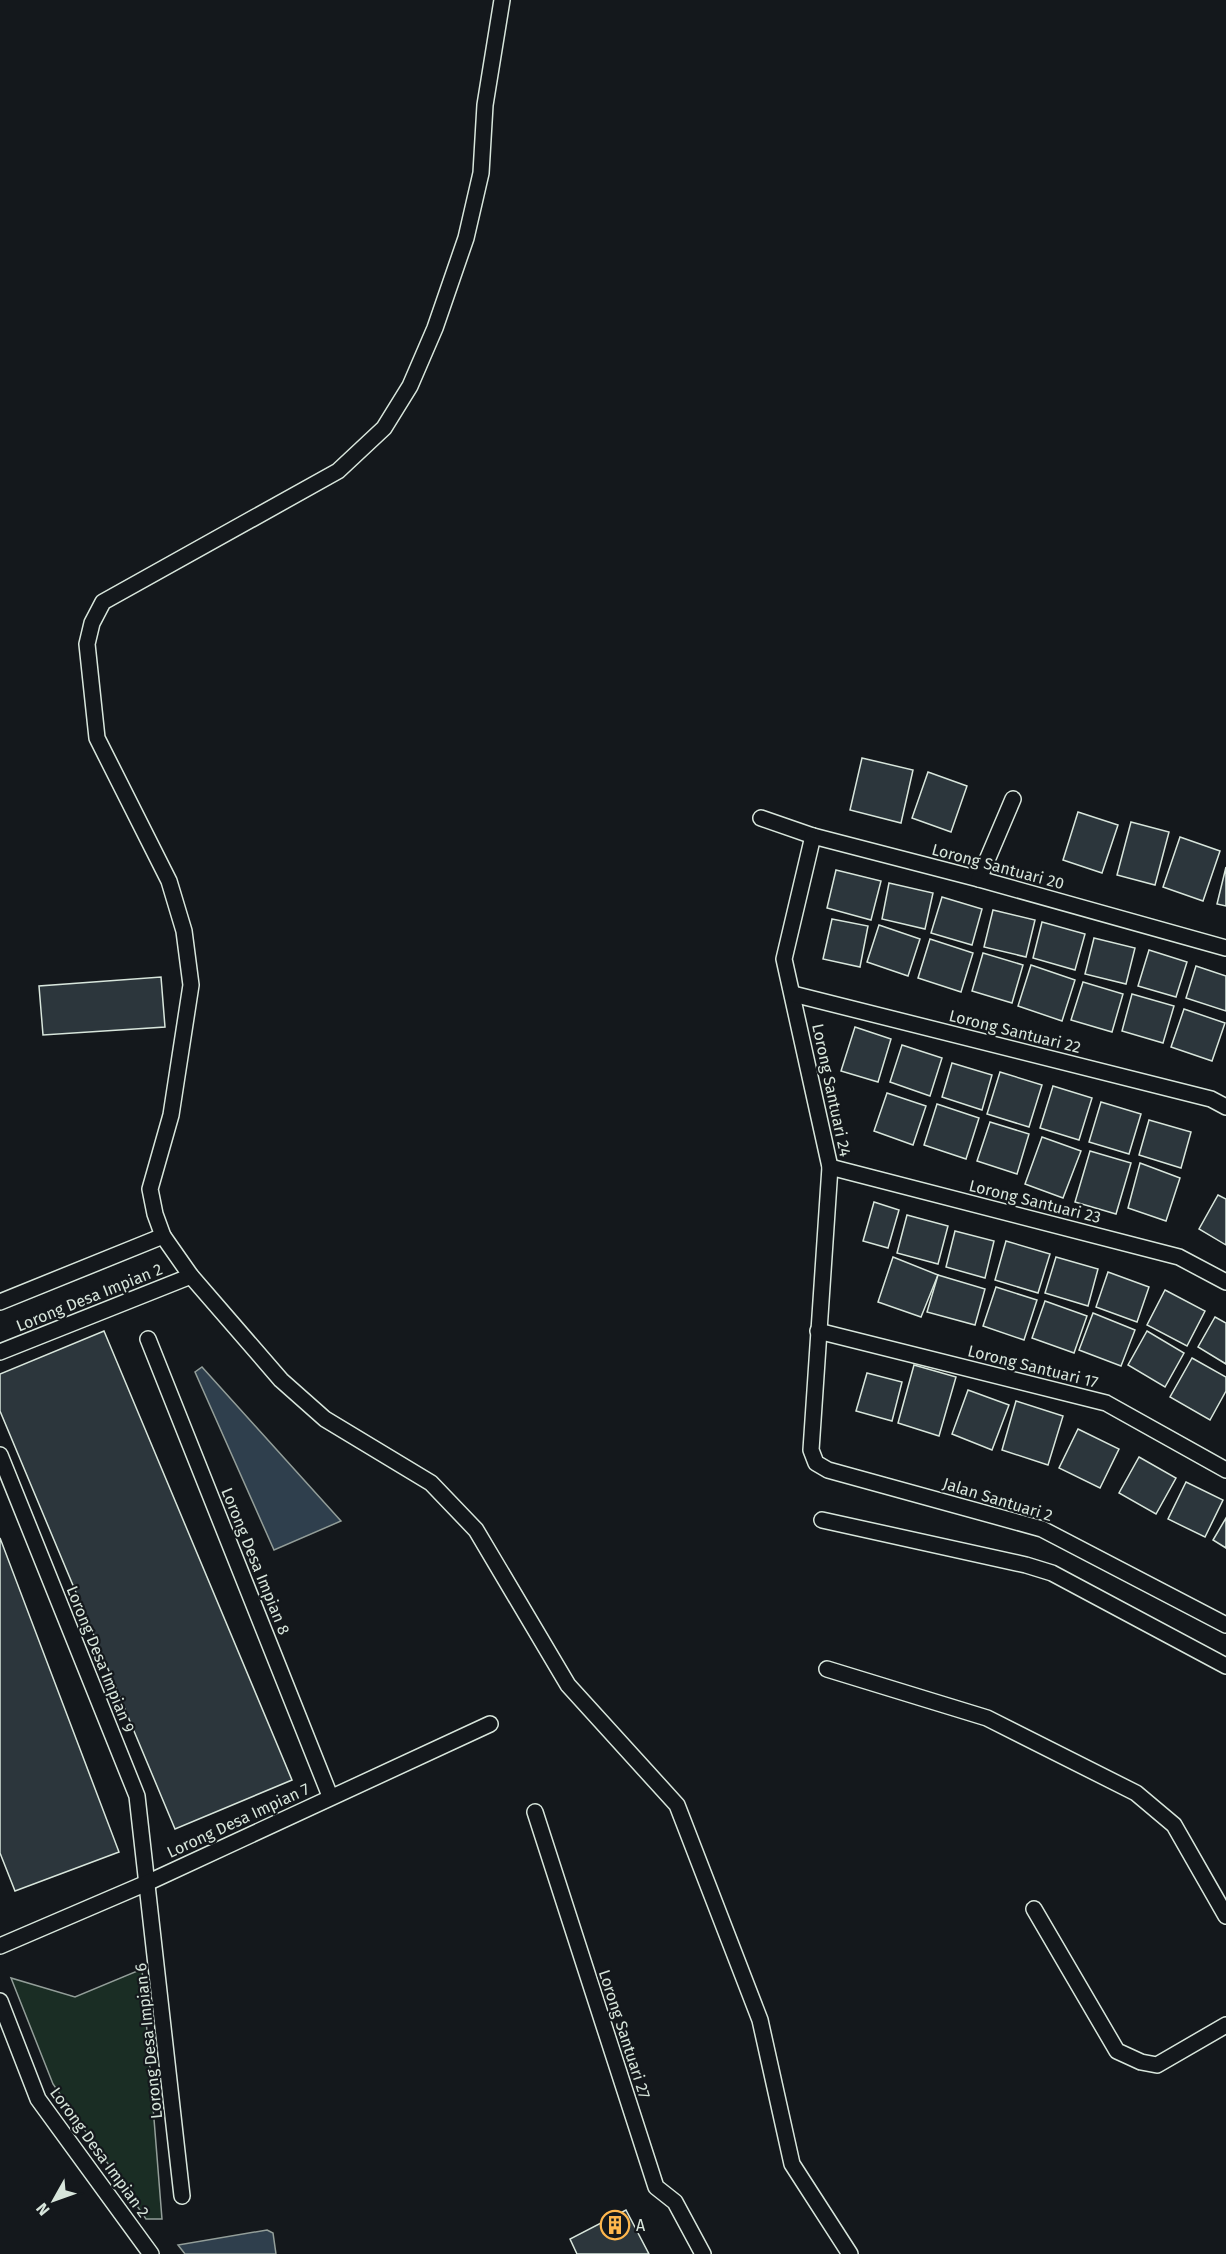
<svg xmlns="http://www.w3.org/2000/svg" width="1226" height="2254" font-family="'Fira Sans',sans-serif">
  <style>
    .green { fill: #1a2d24; stroke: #939e99; stroke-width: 1.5 }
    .water { fill: #2f3f4d; stroke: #939e99; stroke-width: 1.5 }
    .building { fill: #2c363c; stroke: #d8e6dc; stroke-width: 1.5 }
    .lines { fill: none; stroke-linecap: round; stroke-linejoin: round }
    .street-casing { stroke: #d8e6dc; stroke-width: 18 }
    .street { stroke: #14181c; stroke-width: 15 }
    .labels { text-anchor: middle; stroke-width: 4.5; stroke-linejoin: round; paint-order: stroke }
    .street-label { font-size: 16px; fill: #d8e6dc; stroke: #14181c }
    .poi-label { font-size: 16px; fill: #d8e6dc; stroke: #14181c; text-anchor: start }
  </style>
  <rect width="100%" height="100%" fill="#14181c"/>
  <polygon class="green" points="142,1969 162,2219 146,2219 53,2084 11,1978 75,1997"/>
  <g class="water">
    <polygon points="202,1367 341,1521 274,1550 195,1372"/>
    <polygon points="267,2230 273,2233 276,2254 185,2254 178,2245"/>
  </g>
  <g class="building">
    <polygon points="862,758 913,770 901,823 850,810"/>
    <polygon points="928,772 967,786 951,832 912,818"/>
    <polygon points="1078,812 1118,825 1102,873 1063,860"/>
    <polygon points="1131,822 1169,832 1155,885 1117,875"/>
    <polygon points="1180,837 1220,851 1203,901 1163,887"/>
    <polygon points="1226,867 1226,906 1217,904"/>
    <polygon points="836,870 881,881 871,920 827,908"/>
    <polygon points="889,883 933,893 925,929 882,919"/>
    <polygon points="942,897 982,909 972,945 931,933"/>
    <polygon points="993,910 1035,920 1026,957 984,947"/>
    <polygon points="832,919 868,926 860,967 823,959"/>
    <polygon points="1042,922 1085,934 1075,970 1033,958"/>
    <polygon points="879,925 920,939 908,976 867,962"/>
    <polygon points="1094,938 1135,948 1126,984 1085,974"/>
    <polygon points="930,939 973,953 961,992 918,978"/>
    <polygon points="1149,950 1187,962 1176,997 1138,986"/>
    <polygon points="983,953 1023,965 1012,1003 972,991"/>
    <polygon points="1031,965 1075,980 1062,1021 1018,1006"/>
    <polygon points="1196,966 1226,976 1226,1011 1186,998"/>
    <polygon points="161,977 165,1027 43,1035 39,986"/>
    <polygon points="1083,982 1123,994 1112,1032 1071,1020"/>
    <polygon points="1132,994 1174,1006 1163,1043 1122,1031"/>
    <polygon points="1184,1009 1225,1023 1212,1061 1171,1047"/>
    <polygon points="855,1027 891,1039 878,1082 841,1071"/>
    <polygon points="902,1045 942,1058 930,1096 890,1082"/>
    <polygon points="952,1063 992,1075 982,1110 942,1097"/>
    <polygon points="1000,1072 1042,1085 1029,1127 987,1114"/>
    <polygon points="1053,1086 1092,1098 1079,1140 1040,1128"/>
    <polygon points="887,1093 926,1106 913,1145 874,1131"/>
    <polygon points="1101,1102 1141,1114 1129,1154 1089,1142"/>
    <polygon points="937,1104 979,1118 966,1159 924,1145"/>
    <polygon points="1149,1120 1191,1132 1181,1168 1139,1155"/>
    <polygon points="990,1122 1029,1134 1017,1174 977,1161"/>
    <polygon points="1042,1137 1081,1151 1063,1198 1025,1184"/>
    <polygon points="1090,1151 1131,1163 1116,1214 1075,1202"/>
    <polygon points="1140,1163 1180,1178 1166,1221 1128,1208"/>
    <polygon points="1218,1195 1226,1199 1226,1245 1199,1229"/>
    <polygon points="874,1202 899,1210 888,1248 863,1241"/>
    <polygon points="907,1215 948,1226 938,1264 897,1253"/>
    <polygon points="955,1231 994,1241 985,1278 946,1267"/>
    <polygon points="1006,1241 1050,1254 1038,1293 995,1280"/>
    <polygon points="893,1257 938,1275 921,1317 878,1302"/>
    <polygon points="1056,1257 1098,1269 1088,1306 1045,1293"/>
    <polygon points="1108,1272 1149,1287 1137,1322 1096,1307"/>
    <polygon points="938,1275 985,1289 975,1325 927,1312"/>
    <polygon points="996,1287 1037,1300 1024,1340 983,1326"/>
    <polygon points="1165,1290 1205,1311 1187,1346 1147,1325"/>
    <polygon points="1045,1301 1087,1316 1074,1353 1032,1338"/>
    <polygon points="1093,1313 1135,1330 1121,1366 1079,1350"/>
    <polygon points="1215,1317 1226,1323 1226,1364 1198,1347"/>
    <polygon points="104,1331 292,1780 175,1829 0,1411 0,1374"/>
    <polygon points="1147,1331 1184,1353 1165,1387 1128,1365"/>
    <polygon points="1192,1358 1226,1377 1226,1391 1210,1420 1170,1397"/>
    <polygon points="914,1365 956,1377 939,1436 898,1423"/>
    <polygon points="867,1373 902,1382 892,1421 856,1411"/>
    <polygon points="968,1390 1009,1405 992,1450 952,1434"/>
    <polygon points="1016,1401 1063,1416 1048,1465 1002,1450"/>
    <polygon points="1078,1429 1119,1449 1100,1488 1059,1468"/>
    <polygon points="1139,1457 1176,1478 1156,1514 1119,1493"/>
    <polygon points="1186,1482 1223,1500 1205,1537 1168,1519"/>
    <polygon points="1226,1518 1226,1548 1213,1540"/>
    <polygon points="0,1538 119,1852 15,1891 0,1853"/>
    <polygon points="626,2210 649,2254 577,2254 570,2239"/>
  </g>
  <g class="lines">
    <g class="street-casing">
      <g id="street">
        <polyline points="502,0 485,105 481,173 466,238 435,328 410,386 384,428 338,471 103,602 92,623 87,644 97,738 169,881 184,931 191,985 171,1115 150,1189 155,1214 163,1236 191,1276 281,1380 325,1419 431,1483 476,1530 568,1685 677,1805 760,2020 792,2164 850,2254"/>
        <polyline points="761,818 813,836 979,879 1226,948"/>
        <polyline points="813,836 784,959 830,1167 811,1450 816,1463 828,1470 1042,1529 1226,1625"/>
        <polyline points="979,879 1013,799"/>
        <polyline points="793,994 1211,1099 1226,1107"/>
        <polyline points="830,1167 1179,1257 1226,1282"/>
        <polyline points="0,1302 163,1236"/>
        <polyline points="818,1331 1106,1403 1226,1470"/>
        <polyline points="148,1339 330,1796"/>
        <polyline points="0,1352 191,1276"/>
        <polyline points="0,1455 137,1796 182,2196"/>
        <polyline points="822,1520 1026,1565 1052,1573 1226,1666"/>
        <polyline points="827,1669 987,1718 1136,1793 1174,1825 1226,1916"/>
        <polyline points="535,1812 656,2187 675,2202 703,2254"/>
        <polyline points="1034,1909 1117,2051 1141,2062 1157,2065 1226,2025"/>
        <polyline points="0,1946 149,1882 490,1724"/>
        <polyline points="0,2001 38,2099 151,2254"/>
      </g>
    </g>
    <use href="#street" class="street"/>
  </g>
  <defs>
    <g id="building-ring" transform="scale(1.5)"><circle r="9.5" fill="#14181c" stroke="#ffb74d" stroke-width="1.5"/><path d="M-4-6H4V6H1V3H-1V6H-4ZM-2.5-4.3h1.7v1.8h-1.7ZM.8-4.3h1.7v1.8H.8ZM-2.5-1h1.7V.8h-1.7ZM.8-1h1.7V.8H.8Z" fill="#ffb74d"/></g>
  </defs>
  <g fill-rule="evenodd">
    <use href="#building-ring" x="615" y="2225"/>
  </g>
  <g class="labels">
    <g class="street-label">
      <text transform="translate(998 866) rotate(15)" y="6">Lorong Santuari 20</text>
      <text transform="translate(1015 1031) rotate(14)" y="6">Lorong Santuari 22</text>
      <text transform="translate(832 1090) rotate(78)" y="6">Lorong Santuari 24</text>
      <text transform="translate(1035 1201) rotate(14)" y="6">Lorong Santuari 23</text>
      <text transform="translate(89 1297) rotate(-22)" y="6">Lorong Desa Impian 2</text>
      <text transform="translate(1033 1366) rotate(14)" y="6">Lorong Santuari 17</text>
      <text transform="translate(998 1499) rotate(17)" y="6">Jalan Santuari 2</text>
      <text transform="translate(256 1561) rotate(68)" y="6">Lorong Desa Impian 8</text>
      <text transform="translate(101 1659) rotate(68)" y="6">Lorong Desa Impian 9</text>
      <text transform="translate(238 1820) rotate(-25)" y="6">Lorong Desa Impian 7</text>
      <text transform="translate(625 2034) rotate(72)" y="6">Lorong Santuari 27</text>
      <text transform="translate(148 2041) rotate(-96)" y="6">Lorong Desa Impian 6</text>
      <text transform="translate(100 2152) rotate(54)" y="6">Lorong Desa Impian 2</text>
    </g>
    <g class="poi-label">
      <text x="636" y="2231">A</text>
    </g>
  </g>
  <g transform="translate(54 2200) rotate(230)" stroke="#14181c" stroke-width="4.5" paint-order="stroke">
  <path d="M0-4.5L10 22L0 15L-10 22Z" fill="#d8e6dc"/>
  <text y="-9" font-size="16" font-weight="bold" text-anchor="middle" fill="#d8e6dc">N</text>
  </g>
</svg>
